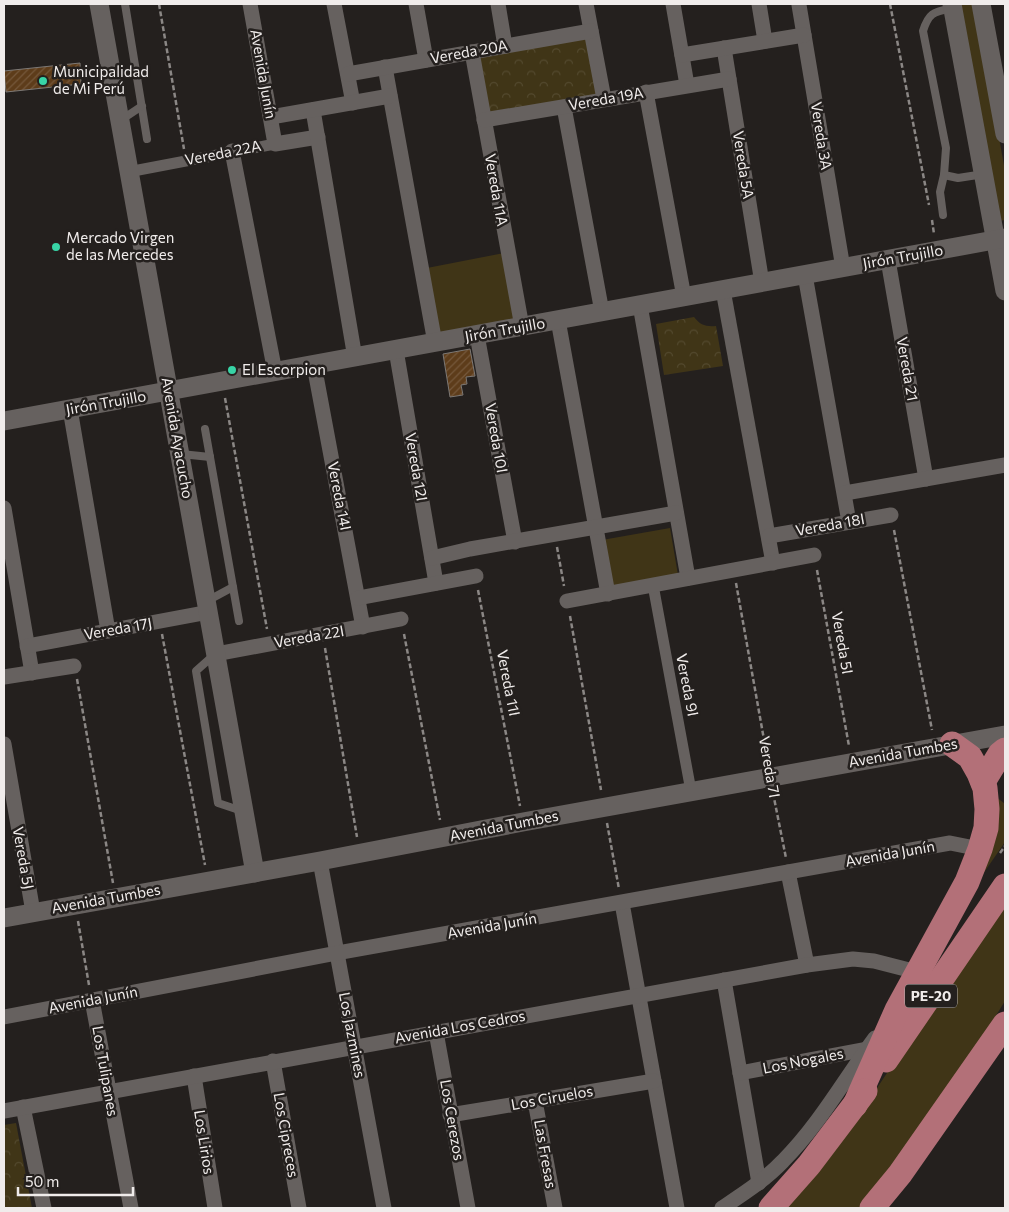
<svg xmlns="http://www.w3.org/2000/svg" width="1009" height="1212" font-family="Commissioner,sans-serif">
  <style>
    .green { fill: #403517 }
    .park { fill: url(#park-crowns) }
    .building { fill: url(#building-hatch); stroke: #7c7875 }
    .lines { fill: none; stroke-linecap: round; stroke-linejoin: round }
    .path { stroke: #8b8785; stroke-width: 2.5; stroke-dasharray: 5 2.5; stroke-linecap: butt }
    .service { stroke: #66615f; stroke-width: 8 }
    .pedestrian { stroke: #66615f; stroke-width: 11 }
    .minor { stroke: #66615f; stroke-width: 15 }
    .tertiary { stroke: #66615f; stroke-width: 19 }
    .trunk { stroke: #b37078; stroke-width: 25 }
    .poi-dot { fill: #38d4a6; stroke: #24201e; stroke-width: 2 }
    .labels { text-anchor: middle; stroke-width: 5; stroke-linejoin: round; paint-order: stroke }
    .shield { fill: #24201e; stroke: #b3afae; stroke-width: 1 }
    .shield-label { font-size: 14px; font-weight: bold; fill: #f0eceb }
    .street-label { font-size: 15px; fill: #f0eceb; stroke: #24201e }
    .poi-label { font-size: 15px; fill: #f0eceb; stroke: #24201e; text-anchor: start }
  </style>
  <defs>
    <pattern id="park-crowns" width="20" height="18" patternUnits="userSpaceOnUse" patternTransform="scale(1.25)"><rect width="20" height="18" fill="#403517"/><path d="M2 6a3 3 0 1 1 6 0M12 15a3 3 0 1 1 6 0" fill="none" stroke="#53492e"/></pattern>
    <pattern id="building-hatch" width="6" height="6" patternUnits="userSpaceOnUse" patternTransform="scale(1.25)"><rect width="6" height="6" fill="#5d3c1a"/><path d="M-1 1l2-2M0 6l6-6M5 7l2-2" fill="none" stroke="#75583b"/></pattern>
  </defs>
  <rect width="100%" height="100%" fill="#24201e"/>
  <g class="green">
    <polygon points="959,4 975,4 1005,171 1005,220 999,221"/>
    <polygon points="504,253 518,324 438,338 427,268"/>
    <polygon points="670,528 678,575 610,587 602,540"/>
    <polygon points="995,796 1005,804 1005,842 961,906"/>
    <polygon points="1005,896 1005,1001 936,1112 860,1208 781,1208 845,1136"/>
  </g>
  <g class="park">
    <polygon points="588,35 598,97 487,115 477,54"/>
    <path d="M694,317C700,325 706,327 716,326L723,366L664,375L656,324Z"/>
    <polygon points="16,1123 32,1208 4,1208 4,1125"/>
  </g>
  <g class="building">
    <polygon points="80,63 81,84 6,92 4,71"/>
    <polygon points="470,349 475,376 466,377 467,384 461,385 463,395 450,397 443,354"/>
  </g>
  <g class="lines">
    <g class="path">
      <polyline points="159,4 184,149"/>
      <polyline points="890,4 929,205"/>
      <polyline points="932,220 934,234"/>
      <polyline points="225,398 267,629"/>
      <polyline points="894,530 932,730"/>
      <polyline points="557,547 564,586"/>
      <polyline points="817,570 849,746"/>
      <polyline points="736,583 768,762"/>
      <polyline points="478,590 520,806"/>
      <polyline points="570,616 601,790"/>
      <polyline points="162,634 205,865"/>
      <polyline points="404,634 440,820"/>
      <polyline points="325,648 357,837"/>
      <polyline points="77,679 113,883"/>
      <polyline points="773,793 786,858"/>
      <polyline points="607,823 619,889"/>
      <polyline points="1000,853 1005,846"/>
      <polyline points="78,921 89,985"/>
    </g>
    <g class="service">
      <polyline points="125,4 147,139"/>
      <polyline points="121,120 142,106"/>
      <polyline points="944,175 958,178 984,174"/>
      <path d="M943,215L940,192L944,175L946,148L923,31C929,12 934,12 953,8"/>
      <polyline points="205,429 239,621"/>
      <polyline points="181,454 210,457"/>
      <polyline points="207,601 233,587"/>
      <polyline points="214,655 196,671 218,803 242,811"/>
    </g>
    <g class="pedestrian">
      <polyline points="128,172 275,144"/>
      <polyline points="653,585 691,791"/>
    </g>
    <g class="minor">
      <polyline points="250,4 275,144 318,137"/>
      <polyline points="334,4 353,103"/>
      <polyline points="416,4 426,60"/>
      <polyline points="498,4 505,46"/>
      <polyline points="586,4 604,99"/>
      <polyline points="673,4 687,85"/>
      <polyline points="759,4 765,41"/>
      <polyline points="799,5 843,268"/>
      <polyline points="724,48 762,283"/>
      <polyline points="472,52 522,327"/>
      <polyline points="682,55 804,35"/>
      <polyline points="385,67 435,343"/>
      <polyline points="348,74 591,31"/>
      <polyline points="646,92 684,297"/>
      <polyline points="564,107 602,312"/>
      <polyline points="313,110 355,358"/>
      <polyline points="271,117 390,96"/>
      <polyline points="484,120 729,79"/>
      <polyline points="232,151 275,372"/>
      <polyline points="888,260 926,479"/>
      <polyline points="805,275 849,522"/>
      <polyline points="723,290 773,563"/>
      <polyline points="640,305 688,578"/>
      <polyline points="558,320 608,594"/>
      <polyline points="477,335 515,542"/>
      <polyline points="396,350 436,583"/>
      <polyline points="314,365 363,627"/>
      <polyline points="70,409 108,631"/>
      <polyline points="845,493 1005,465"/>
      <polyline points="4,508 32,673"/>
      <polyline points="769,536 891,515"/>
      <polyline points="432,558 470,549 676,513"/>
      <polyline points="358,598 476,576"/>
      <polyline points="567,601 814,555"/>
      <polyline points="27,646 209,612"/>
      <polyline points="216,654 401,619"/>
      <polyline points="4,677 74,666"/>
      <polyline points="4,744 33,912"/>
      <polyline points="320,861 384,1208"/>
      <polyline points="788,872 807,965"/>
      <polyline points="622,903 677,1208"/>
      <polyline points="724,980 759,1183"/>
      <polyline points="92,1000 131,1208"/>
      <polyline points="4,1017 337,953 950,843 980,849"/>
      <polyline points="436,1032 468,1208"/>
      <polyline points="273,1061 299,1208"/>
      <polyline points="740,1073 867,1049"/>
      <polyline points="194,1076 215,1208"/>
      <polyline points="535,1101 555,1208"/>
      <polyline points="23,1107 44,1208"/>
      <polyline points="4,1111 807,965 853,959 874,961 917,972"/>
      <polyline points="450,1115 654,1081"/>
      <path d="M722,1208C743,1194 765,1180 783,1161C819,1125 844,1080 875,1038"/>
    </g>
    <g class="tertiary">
      <polyline points="99,4 255,873"/>
      <polyline points="952,4 1005,291"/>
      <polyline points="981,4 1005,134"/>
      <polyline points="4,421 1005,238"/>
      <polyline points="4,918 320,861 523,822 1005,735"/>
    </g>
    <g class="trunk">
      <polyline points="983,782 1000,754 1005,750"/>
      <polyline points="886,1060 1005,886"/>
      <polyline points="855,1105 897,1010 967,882 980,849 986,828 987,809 985,788 979,773 970,757 952,744"/>
      <polyline points="771,1208 809,1165 865,1091"/>
      <polyline points="872,1208 900,1174 1005,1024"/>
    </g>
  </g>
  <g class="poi-dot">
    <circle cx="43" cy="81" r="5"/>
    <circle cx="56" cy="247" r="5"/>
    <circle cx="232" cy="370" r="5"/>
  </g>
  <g class="labels">
    <rect class="shield" x="905" y="984.5" width="52" height="23" rx="4"/>
    <g class="shield-label">
      <text x="931" y="1001">PE-20</text>
    </g>
    <g class="street-label">
      <text transform="translate(469 52) rotate(-10)" y="5">Vereda 20A</text>
      <text transform="translate(263 74) rotate(80)" y="5">Avenida Junín</text>
      <text transform="translate(606 99) rotate(-10)" y="5">Vereda 19A</text>
      <text transform="translate(821 136) rotate(81)" y="5">Vereda 3A</text>
      <text transform="translate(223 153) rotate(-11)" y="5">Vereda 22A</text>
      <text transform="translate(743 165) rotate(81)" y="5">Vereda 5A</text>
      <text transform="translate(496 190) rotate(80)" y="5">Vereda 11A</text>
      <text transform="translate(903 257) rotate(-10)" y="5">Jirón Trujillo</text>
      <text transform="translate(505 330) rotate(-10)" y="5">Jirón Trujillo</text>
      <text transform="translate(907 369) rotate(80)" y="5">Vereda 21</text>
      <text transform="translate(106 403) rotate(-10)" y="5">Jirón Trujillo</text>
      <text transform="translate(177 438) rotate(80)" y="5">Avenida Ayacucho</text>
      <text transform="translate(496 438) rotate(80)" y="5">Vereda 10I</text>
      <text transform="translate(416 467) rotate(80)" y="5">Vereda 12I</text>
      <text transform="translate(339 496) rotate(79)" y="5">Vereda 14I</text>
      <text transform="translate(830 525) rotate(-10)" y="5">Vereda 18I</text>
      <text transform="translate(118 629) rotate(-10)" y="5">Vereda 17J</text>
      <text transform="translate(309 637) rotate(-10)" y="5">Vereda 22I</text>
      <text transform="translate(842 643) rotate(80)" y="5">Vereda 5I</text>
      <text transform="translate(508 683) rotate(79)" y="5">Vereda 11I</text>
      <text transform="translate(687 685) rotate(79)" y="5">Vereda 9I</text>
      <text transform="translate(903 753) rotate(-10)" y="5">Avenida Tumbes</text>
      <text transform="translate(769 767) rotate(80)" y="5">Vereda 7I</text>
      <text transform="translate(504 826) rotate(-11)" y="5">Avenida Tumbes</text>
      <text transform="translate(890 854) rotate(-10)" y="5">Avenida Junín</text>
      <text transform="translate(23 858) rotate(80)" y="5">Vereda 5J</text>
      <text transform="translate(106 899) rotate(-10)" y="5">Avenida Tumbes</text>
      <text transform="translate(492 926) rotate(-10)" y="5">Avenida Junín</text>
      <text transform="translate(93 1000) rotate(-11)" y="5">Avenida Junín</text>
      <text transform="translate(460 1027) rotate(-10)" y="5">Avenida Los Cedros</text>
      <text transform="translate(352 1035) rotate(79)" y="5">Los Jazmines</text>
      <text transform="translate(803 1061) rotate(-11)" y="5">Los Nogales</text>
      <text transform="translate(105 1071) rotate(80)" y="5">Los Tulipanes</text>
      <text transform="translate(552 1098) rotate(-10)" y="5">Los Ciruelos</text>
      <text transform="translate(452 1120) rotate(80)" y="5">Los Cerezos</text>
      <text transform="translate(286 1135) rotate(80)" y="5">Los Cipreces</text>
      <text transform="translate(204 1142) rotate(81)" y="5">Los Lirios</text>
      <text transform="translate(545 1154) rotate(80)" y="5">Las Fresas</text>
    </g>
    <g class="poi-label">
      <text x="53" y="77">Municipalidad<tspan x="53" dy="17">de Mi Perú</tspan></text>
      <text x="66" y="243">Mercado Virgen<tspan x="66" dy="17">de las Mercedes</tspan></text>
      <text x="242" y="375">El Escorpion</text>
    </g>
  </g>
  <rect width="1009" height="1212" fill="none" stroke="#f0eceb" stroke-width="10"/>
  <path d="M18 1187v8h115v-8" fill="none" stroke="#f0eceb" stroke-width="2.5"/>
  <text x="25" y="1187" font-size="15" fill="#f0eceb" stroke="#24201e" stroke-width="4" paint-order="stroke">50 m</text>
</svg>
